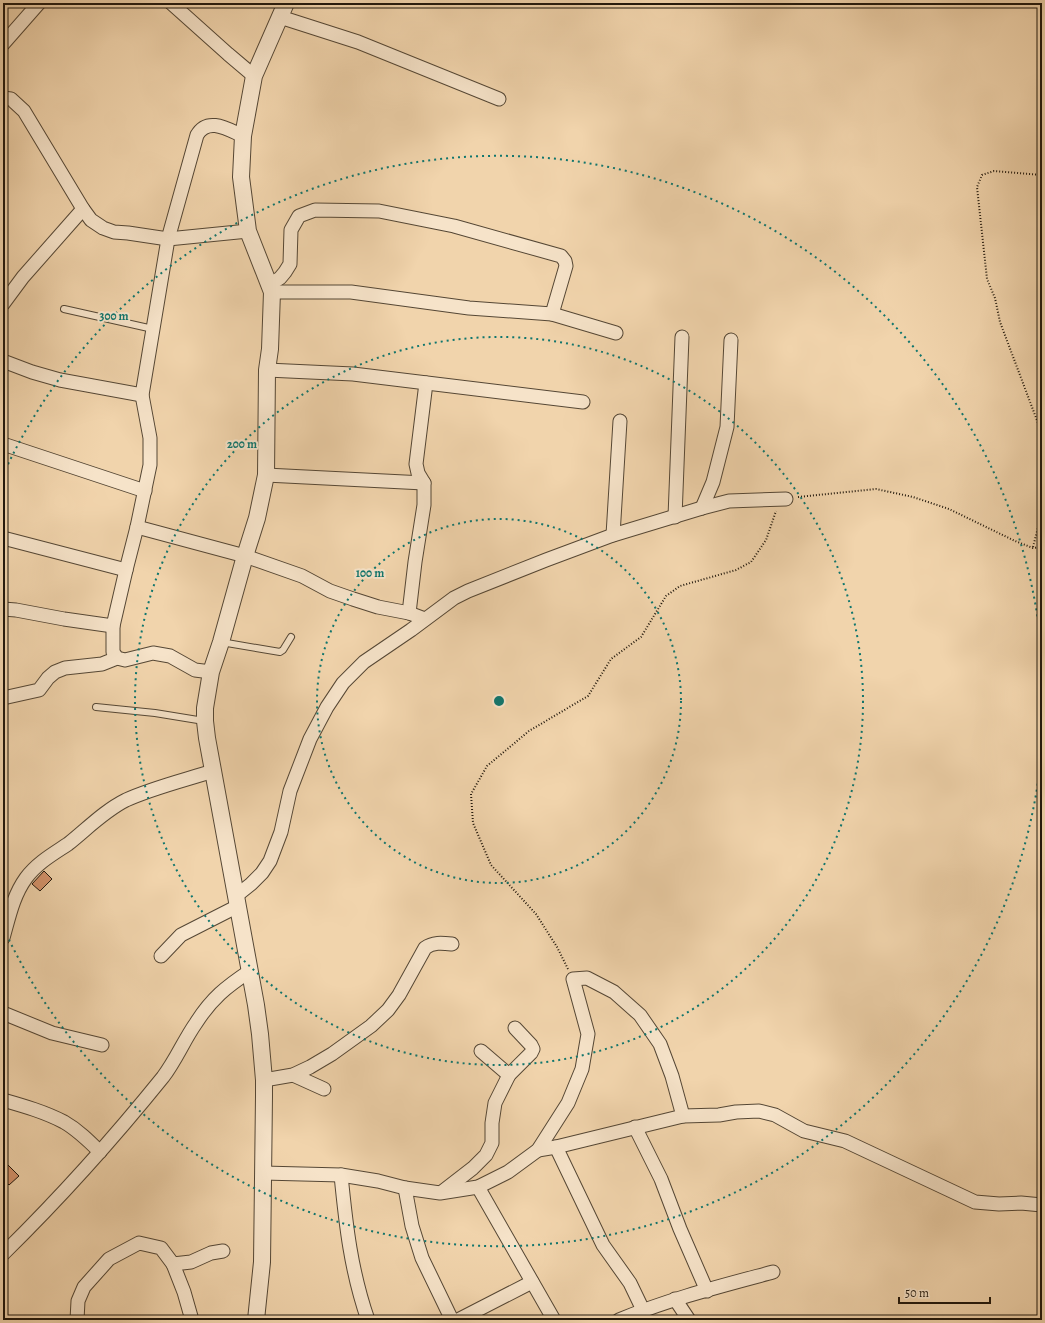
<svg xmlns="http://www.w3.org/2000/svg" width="1045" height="1323" font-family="Alegreya,serif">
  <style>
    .building { fill: #d5936b; stroke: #21180d }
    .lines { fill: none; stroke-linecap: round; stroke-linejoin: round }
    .service-casing { stroke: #554735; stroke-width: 8 }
    .minor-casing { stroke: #554735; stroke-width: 15 }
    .tertiary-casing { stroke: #554735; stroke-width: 18 }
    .path { stroke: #21180d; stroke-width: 2; stroke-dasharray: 1 2; stroke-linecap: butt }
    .service { stroke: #f6e3c9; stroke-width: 6 }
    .minor { stroke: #f6e3c9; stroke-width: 13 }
    .tertiary { stroke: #f6e3c9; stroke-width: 16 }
    .ring { fill: none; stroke: #0f766e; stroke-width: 2; stroke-dasharray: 2 4 }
    .centre { fill: #0f766e; stroke: #f6e3c9; stroke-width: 2 }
    .ring-label { font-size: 12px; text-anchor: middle; font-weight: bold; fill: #0f766e; stroke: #f6e3c9; stroke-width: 4; stroke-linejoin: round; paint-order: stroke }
  </style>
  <rect width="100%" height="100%" fill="#f1d4ac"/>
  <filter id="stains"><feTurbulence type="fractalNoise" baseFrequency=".005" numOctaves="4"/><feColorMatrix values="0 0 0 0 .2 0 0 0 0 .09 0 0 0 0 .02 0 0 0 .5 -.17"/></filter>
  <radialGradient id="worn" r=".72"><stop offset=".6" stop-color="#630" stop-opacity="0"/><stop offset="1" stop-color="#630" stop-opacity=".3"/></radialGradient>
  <g class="building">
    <polygon points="44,871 52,879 40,891 32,884"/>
    <polygon points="3,1160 19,1176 9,1185 3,1179"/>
  </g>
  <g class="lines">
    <g class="service-casing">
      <g id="service">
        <polyline points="64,309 153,329"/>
        <polyline points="221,642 280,652 283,650 291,637"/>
        <polyline points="96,707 155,713 204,721"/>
      </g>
    </g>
    <g class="minor-casing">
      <g id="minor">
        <polyline points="171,3 228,54 254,76"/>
        <polyline points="280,17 358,42 499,99"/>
        <polyline points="3,44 39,3"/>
        <polyline points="3,98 11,99 24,111 83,209 91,220 103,228 114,232 128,233 168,239 248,231"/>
        <polyline points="269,285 280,278 285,272 290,264 291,230 299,216 315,210 379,211 454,226 561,256 565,261 566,266 552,314"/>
        <polyline points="272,292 351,292 469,308 552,314 616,333"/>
        <polyline points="3,304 23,277 83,209"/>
        <polyline points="3,361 32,372 60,380 142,395"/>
        <polyline points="267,370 353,374 583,402"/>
        <polyline points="3,444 145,491"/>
        <polyline points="266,475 424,483"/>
        <polyline points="702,508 713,482 727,427 731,340"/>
        <polyline points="675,517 682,337"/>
        <polyline points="137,527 245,556 302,576 330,591 353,599 378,607 409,613 425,619"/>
        <polyline points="613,535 620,421"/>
        <polyline points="3,538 126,570"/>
        <polyline points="3,609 16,610 64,619 113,626"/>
        <polyline points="409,613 415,562 424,505 424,483 418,473 416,464 426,383"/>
        <path d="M211,672L195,670L170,656L153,653L125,660L117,658L113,652V626L126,570L137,527L150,465V438L142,395L168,239L197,135C208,116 229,130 243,136"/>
        <polyline points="3,698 39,690 48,678 55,672 65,668 102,664 117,658"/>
        <polyline points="236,896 251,884 262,873 270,861 281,832 290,791 310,739 327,707 343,683 364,662 411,630 454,598 468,591 546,560 613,535 702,508 729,501 786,499"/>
        <path d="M3,938C9,917 13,896 26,878C37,863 53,854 68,844C87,829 104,811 126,800C152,788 185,780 213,771"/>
        <polyline points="161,956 181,935 238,906"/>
        <polyline points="3,1013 52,1033 102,1045"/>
        <polyline points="481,1051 509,1075"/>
        <polyline points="293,1075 324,1089"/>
        <path d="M264,1080L293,1075L310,1067L332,1054L371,1026L388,1010L399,995L425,948C433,942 442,943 452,944"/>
        <path d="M3,1100C24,1106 45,1112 64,1122C78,1130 89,1141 100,1152"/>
        <polyline points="635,1127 661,1179 680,1229 707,1291"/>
        <polyline points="556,1147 603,1245 630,1283 643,1310"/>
        <polyline points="538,1150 556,1147 683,1116 719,1115 736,1112 759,1111 775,1115 804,1131 845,1141 975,1202 999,1204 1021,1203 1042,1205"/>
        <polyline points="263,1173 341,1175 378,1181 405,1188 440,1193 478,1187 508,1172 538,1150 568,1103 582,1069 588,1034 573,979 587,978 614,992 640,1015 660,1044 672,1076 683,1116"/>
        <path d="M341,1175C346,1226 351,1271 368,1320"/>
        <polyline points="478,1187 554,1320"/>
        <polyline points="405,1188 412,1226 422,1258 452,1320"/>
        <polyline points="442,1192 473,1168 486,1155 492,1143 492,1123 495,1103 509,1075 531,1053 533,1049 531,1045 515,1028"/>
        <path d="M3,1254C60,1198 113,1139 163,1077C176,1060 184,1040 196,1023C212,998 226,987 250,971"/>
        <polyline points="173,1264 184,1292 192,1320"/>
        <polyline points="675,1299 689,1320"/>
        <polyline points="77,1320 78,1301 84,1287 109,1259 139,1243 161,1248 173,1264 191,1262 211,1253 223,1251"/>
        <polyline points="458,1320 532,1282"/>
        <path d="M619,1320C669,1299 721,1286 773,1272"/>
      </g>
    </g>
    <g class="tertiary-casing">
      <polyline id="tertiary" points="256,1320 262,1262 264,1096 264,1080 260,1034 256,1005 207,738 205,721 205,708 211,672 221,642 245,556 257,518 266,475 267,370 270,349 272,292 248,231 241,177 243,136 254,76 286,3"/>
    </g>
    <g class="path">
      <polyline points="1042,175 994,171 982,175 977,187 987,279 995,298 1000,322 1041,431 1042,440"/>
      <polyline points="798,497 876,489 913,497 949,509 1015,541 1033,548 1042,547"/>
      <polyline points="1033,547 1042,512"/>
      <polyline points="568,969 557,947 536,914 491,865 473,823 471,794 487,766 529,731 588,696 611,659 641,637 666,596 680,586 736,570 751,562 766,540 776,511"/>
    </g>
    <use href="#service" class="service"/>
    <use href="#minor" class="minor"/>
    <use href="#tertiary" class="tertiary"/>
  </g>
  <g class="ring">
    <circle cx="499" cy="701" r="182"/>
    <circle cx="499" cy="701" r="364"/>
    <path d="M1042 748A545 545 0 0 1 3 927M3 475A545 545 0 0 1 1042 654"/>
  </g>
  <circle cx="499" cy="701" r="6" class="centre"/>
  <g class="ring-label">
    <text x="114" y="320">300 m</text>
    <text x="242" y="448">200 m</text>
    <text x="370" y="577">100 m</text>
  </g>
  <rect width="1045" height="1323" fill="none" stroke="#f1d4ac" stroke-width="16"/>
  <rect x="4" y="4" width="1037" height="1315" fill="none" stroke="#21180d" stroke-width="2"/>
  <rect x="8" y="8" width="1029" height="1307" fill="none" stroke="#21180d"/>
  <path d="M899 1297v6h91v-6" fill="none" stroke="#21180d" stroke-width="2"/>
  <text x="905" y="1297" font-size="12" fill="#21180d" stroke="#f6e3c9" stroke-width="3" paint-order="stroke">50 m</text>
  <rect width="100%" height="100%" filter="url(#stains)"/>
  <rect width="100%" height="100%" fill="url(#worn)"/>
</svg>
